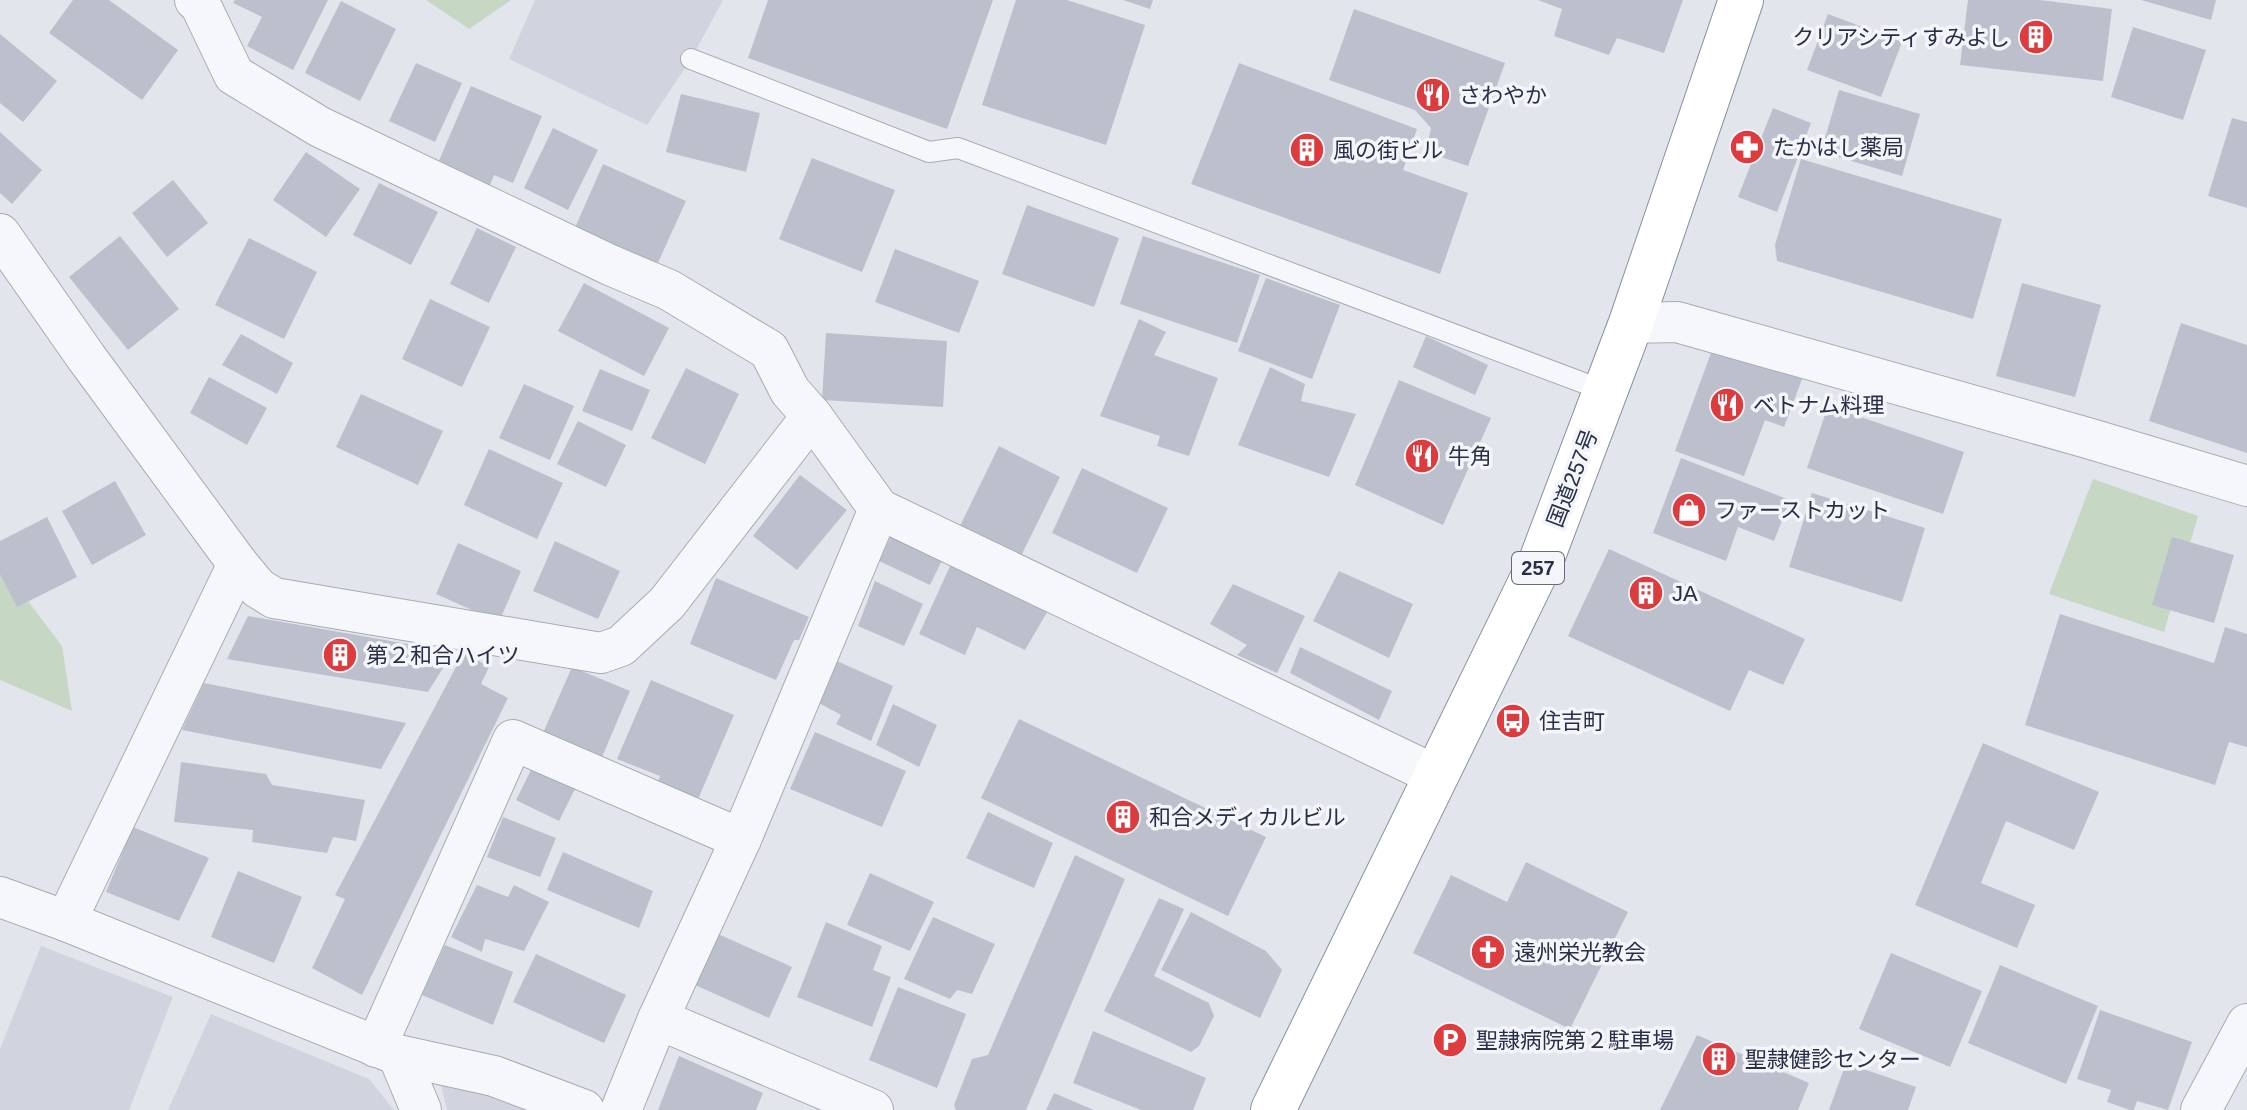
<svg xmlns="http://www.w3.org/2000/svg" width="2247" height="1110" font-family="Arial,'Noto Sans JP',sans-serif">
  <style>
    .built { fill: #d1d4df }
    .green { fill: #c6d7c3 }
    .building { fill: #bcc0cd }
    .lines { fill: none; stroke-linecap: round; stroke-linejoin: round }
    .lane-casing { stroke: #a7abb7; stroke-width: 22 }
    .street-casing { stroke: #a7abb7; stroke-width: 42 }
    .highway-casing { stroke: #8990a5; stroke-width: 46 }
    .lane { stroke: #f6f7fa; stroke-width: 20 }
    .street { stroke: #f6f7fa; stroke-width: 40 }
    .highway { stroke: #fff; stroke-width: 44 }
    .labels { text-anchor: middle; stroke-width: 7; stroke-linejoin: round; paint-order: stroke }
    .shield { fill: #f3f5f9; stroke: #656a7c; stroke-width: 2 }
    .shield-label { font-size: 20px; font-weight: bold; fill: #282f47 }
    .poi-label { font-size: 22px; fill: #282f47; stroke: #f3f5f9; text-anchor: start }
    .street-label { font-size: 22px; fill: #282f47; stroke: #f3f5f9 }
  </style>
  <rect width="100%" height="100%" fill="#e3e5ec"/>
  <g class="built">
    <polygon points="535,0 723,0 691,59 647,125 509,59"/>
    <polygon points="41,946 173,997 129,1110 0,1110 0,1049"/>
    <polygon points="211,1014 369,1079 394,1110 168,1110"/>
    <polygon points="440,1082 484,1092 532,1110 447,1110"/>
  </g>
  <g class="green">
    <polygon points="426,0 511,0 469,29"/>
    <polygon points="2093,479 2198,516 2164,632 2049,594"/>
    <polygon points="0,564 62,646 72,711 0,680"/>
  </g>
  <g class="building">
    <polygon points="73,0 109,0 178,50 142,100 49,33"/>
    <polygon points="235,0 328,0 293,70 247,46 262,17 233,3"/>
    <polygon points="768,0 993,0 947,129 748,58"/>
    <polygon points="1016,0 1067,0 1145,25 1106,145 982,105"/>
    <polygon points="1123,0 1153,0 1150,9"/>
    <polygon points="1538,0 1683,0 1664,53 1617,38 1609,55 1554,36 1562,9"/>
    <polygon points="1968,0 2040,0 2112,9 2103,81 1960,65"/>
    <polygon points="2141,0 2216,0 2211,20"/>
    <polygon points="341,1 396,29 360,101 305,73"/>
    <polygon points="1354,9 1505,63 1468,166 1426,152 1431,128 1415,110 1329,80"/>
    <polygon points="1828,14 1902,42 1881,97 1807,70"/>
    <polygon points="2133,27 2206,50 2183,120 2111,97"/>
    <polygon points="0,34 57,81 23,122 0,103"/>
    <polygon points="416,63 462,83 435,142 389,121"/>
    <polygon points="1239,63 1417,129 1403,170 1468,193 1440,274 1191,184"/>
    <polygon points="471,86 542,116 513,183 494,175 487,192 435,170"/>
    <polygon points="1839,90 1920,114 1902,176 1821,152"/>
    <polygon points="681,94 760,113 746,172 666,152"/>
    <polygon points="1773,108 1811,123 1777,212 1738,197"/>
    <polygon points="2232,118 2247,122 2247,208 2208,196"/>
    <polygon points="553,128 598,150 568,210 524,188"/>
    <polygon points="0,132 42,170 12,204 0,193"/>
    <polygon points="306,152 360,189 326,237 273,200"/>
    <polygon points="812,158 895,190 862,272 779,239"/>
    <polygon points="1801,159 2002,219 1973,319 1777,261 1775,245"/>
    <polygon points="603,164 686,201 656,267 574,230"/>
    <polygon points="173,180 208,223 167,257 132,213"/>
    <polygon points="379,183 438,212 411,265 353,235"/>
    <polygon points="1027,205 1119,238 1094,307 1002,274"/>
    <polygon points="477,228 516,247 489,303 450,284"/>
    <polygon points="120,236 179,309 128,350 69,277"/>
    <polygon points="1143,236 1260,275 1237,343 1120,304"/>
    <polygon points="249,238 317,272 284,339 215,305"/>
    <polygon points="895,249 979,281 959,333 875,302"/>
    <polygon points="1266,278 1340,305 1312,379 1238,351"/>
    <polygon points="584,283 669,328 644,376 558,331"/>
    <polygon points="2022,283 2101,305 2075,397 1996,376"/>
    <polygon points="430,299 490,327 462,387 402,359"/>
    <polygon points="1139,319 1166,332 1154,355 1218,378 1189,456 1157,446 1160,436 1100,416"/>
    <polygon points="2181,323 2247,345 2247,453 2149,421"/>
    <polygon points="826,333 947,341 943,407 822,400"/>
    <polygon points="241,334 293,363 277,394 222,365"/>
    <polygon points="1426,336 1488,365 1475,395 1413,367"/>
    <polygon points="1715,342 1804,374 1784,427 1765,420 1744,476 1675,451"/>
    <polygon points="1270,367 1305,384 1301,401 1356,414 1329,477 1238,445"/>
    <polygon points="686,368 739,394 705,464 651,438"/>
    <polygon points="600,369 650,390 632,431 582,411"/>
    <polygon points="209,377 267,408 247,445 190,413"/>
    <polygon points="1399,380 1491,418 1443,525 1355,485"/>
    <polygon points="524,384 574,406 550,460 499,438"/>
    <polygon points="361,394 443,431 418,485 336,447"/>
    <polygon points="1828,406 1964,452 1943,514 1807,468"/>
    <polygon points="578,421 626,445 606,487 557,464"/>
    <polygon points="999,446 1060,477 1017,564 956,534"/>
    <polygon points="489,449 563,483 537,539 464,505"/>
    <polygon points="1681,458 1790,500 1774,541 1738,527 1726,561 1653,533"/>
    <polygon points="1082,468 1168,508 1137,573 1052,533"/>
    <polygon points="800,475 847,510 797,570 753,536"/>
    <polygon points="115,481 146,535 92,565 62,511"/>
    <polygon points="1812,493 1925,528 1902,602 1789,567"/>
    <polygon points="47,517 77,577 17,607 0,574 0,541"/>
    <polygon points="893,532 945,554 930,585 879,561"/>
    <polygon points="2172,537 2234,555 2214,623 2152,605"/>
    <polygon points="555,541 620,571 598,619 533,591"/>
    <polygon points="458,543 521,571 499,622 436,594"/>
    <polygon points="1609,549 1805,639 1783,685 1749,670 1730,711 1568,636"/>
    <polygon points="951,564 1050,607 1025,650 977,627 965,655 919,634"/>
    <polygon points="1339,571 1413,604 1389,658 1313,621"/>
    <polygon points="716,578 809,617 799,640 794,640 776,680 690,644"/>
    <polygon points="875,581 923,604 904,646 858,626"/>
    <polygon points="1233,584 1305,616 1277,673 1237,655 1247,645 1210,624"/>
    <polygon points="2060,614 2214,663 2225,627 2247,634 2247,747 2229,742 2215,785 2025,725"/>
    <polygon points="248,616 453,652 428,692 227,659"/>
    <polygon points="1300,647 1392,691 1379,720 1290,673"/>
    <polygon points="464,652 489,667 481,684 508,698 362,995 312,968 345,899 335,895"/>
    <polygon points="837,661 893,686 871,741 836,724 841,715 819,703"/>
    <polygon points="572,667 630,691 602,757 543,733"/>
    <polygon points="651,680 734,715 693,811 653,794 660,776 617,759"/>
    <polygon points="204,683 406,723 381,769 182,730"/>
    <polygon points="893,704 937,725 919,767 876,745"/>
    <polygon points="1019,719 1266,837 1228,916 981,798"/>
    <polygon points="815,732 906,771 882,827 790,789"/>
    <polygon points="1983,743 2099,792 2074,850 2006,821 1981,883 2035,905 2017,948 1915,905"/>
    <polygon points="181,762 266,774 272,785 365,800 356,841 333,837 327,853 252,842 253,830 174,822"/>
    <polygon points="533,766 576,787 559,821 516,800"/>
    <polygon points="988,812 1053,843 1034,888 966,858"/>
    <polygon points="503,817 556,838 540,877 487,857"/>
    <polygon points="133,827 209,858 179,921 106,892"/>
    <polygon points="563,852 653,891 639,928 547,890"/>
    <polygon points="1075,855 1125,879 1026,1110 956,1110 954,1105 972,1059 988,1055"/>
    <polygon points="1526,862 1628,912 1570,1029 1413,953 1451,875 1507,902"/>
    <polygon points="238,871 302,897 274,963 211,937"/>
    <polygon points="870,873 934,902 910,951 847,925"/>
    <polygon points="477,885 508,897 514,885 549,902 524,951 485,939 482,952 451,937"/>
    <polygon points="1159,898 1184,909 1154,976 1209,1003 1214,1016 1199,1046 1191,1052 1104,1011"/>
    <polygon points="1191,912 1266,951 1282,970 1260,1018 1161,970"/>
    <polygon points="933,917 995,944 972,994 957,990 950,999 904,979"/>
    <polygon points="826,922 882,946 873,970 891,977 872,1027 797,997"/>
    <polygon points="718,934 792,967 769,1018 695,985"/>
    <polygon points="445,945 513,972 493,1025 422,995"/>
    <polygon points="1891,953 1982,991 1950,1067 1859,1029"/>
    <polygon points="536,954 626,995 604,1043 513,1002"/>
    <polygon points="2000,965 2098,1006 2066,1084 1968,1043"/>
    <polygon points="898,987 966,1014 937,1088 869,1060"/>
    <polygon points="2100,1010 2192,1042 2168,1110 2137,1101 2134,1110 2130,1110 2107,1102 2111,1090 2077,1079"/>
    <polygon points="1093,1031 1206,1078 1193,1110 1141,1110 1073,1083"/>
    <polygon points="1697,1035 1809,1083 1798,1110 1660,1110"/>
    <polygon points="679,1056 763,1093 756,1110 658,1110"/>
    <polygon points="1846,1063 1916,1087 1908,1110 1829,1110"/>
    <polygon points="1054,1093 1094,1110 1046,1110"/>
  </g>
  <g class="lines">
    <g class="lane-casing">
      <polyline id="lane" points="691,59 929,152 958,148 1605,391"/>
    </g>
    <g class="street-casing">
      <g id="street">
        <polyline points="195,0 200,4 234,75 320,127 610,265 669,290 769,350 790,391 812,416 879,509"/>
        <polyline points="0,234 86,357 238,564 258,588 274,598 601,653 621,646 667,603 812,416"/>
        <polyline points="1631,323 1677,322 2091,439 2247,486"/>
        <polyline points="0,897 66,921 398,1055 421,1110"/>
        <polyline points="66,921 238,564"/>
        <polyline points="658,1019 873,1110"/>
        <polyline points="376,1047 513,740 741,839"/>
        <polyline points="398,1055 494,1076 584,1110"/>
        <polyline points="621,1110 658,1019 741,839 879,509 1437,776"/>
        <polyline points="2201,1110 2247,1024"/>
      </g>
    </g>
    <g class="highway-casing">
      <polyline id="highway" points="1273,1110 1541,561 1631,323 1741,0"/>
    </g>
    <use href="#lane" class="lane"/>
    <use href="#street" class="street"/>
    <use href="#highway" class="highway"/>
  </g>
  <defs>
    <g id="building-disc" transform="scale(1.8)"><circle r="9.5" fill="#dd3c3f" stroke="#f3f5f9"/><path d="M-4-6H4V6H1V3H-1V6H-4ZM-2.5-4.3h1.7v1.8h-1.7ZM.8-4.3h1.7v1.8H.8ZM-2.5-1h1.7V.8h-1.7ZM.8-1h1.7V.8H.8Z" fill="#fff"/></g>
    <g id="restaurant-disc" transform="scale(1.8)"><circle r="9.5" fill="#dd3c3f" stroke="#f3f5f9"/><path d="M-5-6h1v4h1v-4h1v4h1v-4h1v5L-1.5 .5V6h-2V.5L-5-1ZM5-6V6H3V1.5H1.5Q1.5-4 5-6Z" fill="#fff"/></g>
    <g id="pharmacy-disc" transform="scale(1.8)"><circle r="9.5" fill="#dd3c3f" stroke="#f3f5f9"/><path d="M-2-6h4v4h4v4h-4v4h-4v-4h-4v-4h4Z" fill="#fff"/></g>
    <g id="shop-disc" transform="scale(1.8)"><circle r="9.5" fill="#dd3c3f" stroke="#f3f5f9"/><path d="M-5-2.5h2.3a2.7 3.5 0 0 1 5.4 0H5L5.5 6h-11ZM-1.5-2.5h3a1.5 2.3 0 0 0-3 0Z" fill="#fff"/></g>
    <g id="bus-disc" transform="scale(1.8)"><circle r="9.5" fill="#dd3c3f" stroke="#f3f5f9"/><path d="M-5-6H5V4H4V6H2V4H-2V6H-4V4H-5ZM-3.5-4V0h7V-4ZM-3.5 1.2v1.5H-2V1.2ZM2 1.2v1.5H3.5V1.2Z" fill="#fff"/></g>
    <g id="church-disc" transform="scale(1.8)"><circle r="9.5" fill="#dd3c3f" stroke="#f3f5f9"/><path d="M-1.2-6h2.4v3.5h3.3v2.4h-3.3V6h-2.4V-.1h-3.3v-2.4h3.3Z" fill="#fff"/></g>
    <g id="parking-disc" transform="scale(1.8)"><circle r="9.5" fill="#dd3c3f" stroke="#f3f5f9"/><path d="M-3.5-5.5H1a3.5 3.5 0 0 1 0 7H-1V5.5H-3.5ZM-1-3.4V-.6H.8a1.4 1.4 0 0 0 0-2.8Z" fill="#fff"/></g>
  </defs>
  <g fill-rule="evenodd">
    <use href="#building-disc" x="2036" y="37"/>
    <use href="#restaurant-disc" x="1433" y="95"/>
    <use href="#pharmacy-disc" x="1747" y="147"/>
    <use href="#building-disc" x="1307" y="150"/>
    <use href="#restaurant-disc" x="1727" y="405"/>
    <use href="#restaurant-disc" x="1422" y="456"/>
    <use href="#shop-disc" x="1689" y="510"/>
    <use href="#building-disc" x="1646" y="593"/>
    <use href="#building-disc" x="340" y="655"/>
    <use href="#bus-disc" x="1513" y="721"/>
    <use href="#building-disc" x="1123" y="817"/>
    <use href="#church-disc" x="1488" y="952"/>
    <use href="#parking-disc" x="1450" y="1040"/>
    <use href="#building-disc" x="1719" y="1059"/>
  </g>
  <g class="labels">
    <rect class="shield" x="1512" y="552" width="52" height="32" rx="6"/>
    <g class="shield-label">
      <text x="1538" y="575">257</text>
    </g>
    <g class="poi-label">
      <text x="2010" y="45" text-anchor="end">クリアシティすみよし</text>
      <text x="1459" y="103">さわやか</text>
      <text x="1773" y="155">たかはし薬局</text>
      <text x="1333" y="158">風の街ビル</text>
      <text x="1753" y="413">ベトナム料理</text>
      <text x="1448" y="464">牛角</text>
      <text x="1715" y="518">ファーストカット</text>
      <text x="1672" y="601">JA</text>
      <text x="366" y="663">第２和合ハイツ</text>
      <text x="1539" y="729">住吉町</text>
      <text x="1149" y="825">和合メディカルビル</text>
      <text x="1514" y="960">遠州栄光教会</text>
      <text x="1476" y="1048">聖隷病院第２駐車場</text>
      <text x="1745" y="1067">聖隷健診センター</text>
    </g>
    <g class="street-label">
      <text transform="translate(1572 478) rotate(-69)" y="8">国道257号</text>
    </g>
  </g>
</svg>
